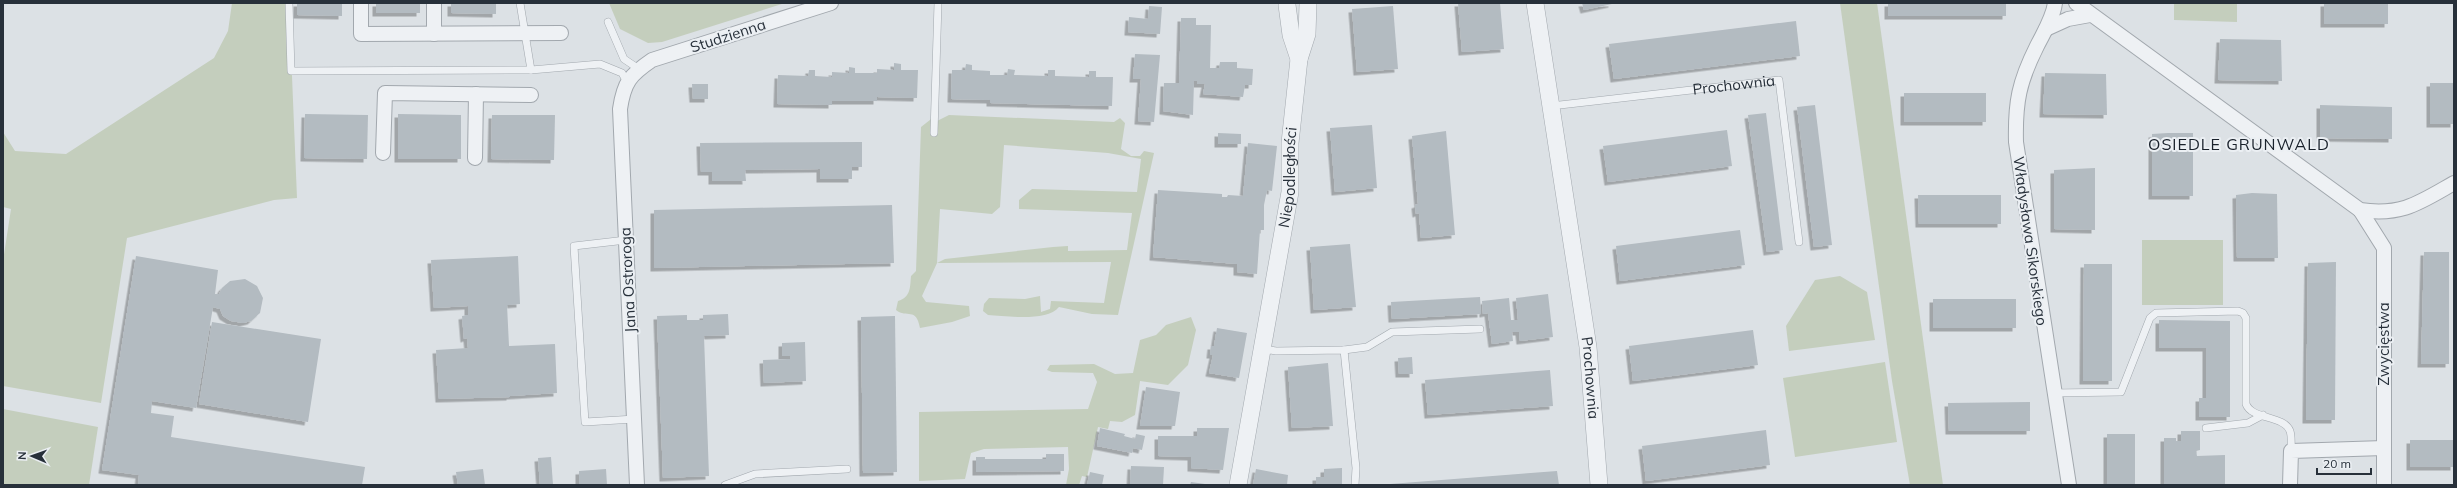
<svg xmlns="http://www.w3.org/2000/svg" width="2457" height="488" font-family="Mulish,sans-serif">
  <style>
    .green { fill: #c4cebd; fill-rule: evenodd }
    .building { fill: #b3bbc1; filter: url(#shadow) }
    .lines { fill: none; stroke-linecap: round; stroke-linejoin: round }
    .service-casing { stroke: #a2a8ae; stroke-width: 8 }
    .minor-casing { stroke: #a2a8ae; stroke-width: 16 }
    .tertiary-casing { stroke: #a2a8ae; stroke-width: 18 }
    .service { stroke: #eef1f4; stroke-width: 7 }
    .minor { stroke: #eef1f4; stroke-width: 14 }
    .tertiary { stroke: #eef1f4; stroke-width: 17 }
    .labels { text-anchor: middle; stroke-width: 4; stroke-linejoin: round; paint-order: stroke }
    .street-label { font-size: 15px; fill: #27303a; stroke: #ebeff3 }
    .neighbourhood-label { font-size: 16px; letter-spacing: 1px; fill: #19212b; stroke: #ebeff3 }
  </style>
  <defs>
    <filter id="shadow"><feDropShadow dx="-3.5" dy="3.5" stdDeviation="0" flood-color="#0004"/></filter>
  </defs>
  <rect width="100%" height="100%" fill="#dce1e5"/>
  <g class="green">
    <polygon points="232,3 289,3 297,198 274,200 127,238 101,403 3,386 3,261 11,209 3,207 3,132 15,151 66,154 214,58 228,31"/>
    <polygon points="609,3 785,3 662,42 648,43 620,29"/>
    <polygon points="1840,3 1877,3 1943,485 1910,485 1892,381"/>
    <polygon points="2174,3 2237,3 2237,22 2174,20"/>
    <path d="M949,115L1114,122L1120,118L1125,123L1121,149L1131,156H1140L1144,151L1154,153L1118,315L1092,314L1059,307C1047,322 1007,316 988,315L983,311L984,304L989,298L1025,299L1040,296L1041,312L1050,309L1051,301L1104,303L1111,262L937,263L922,296L926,302L969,306L970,316L952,322L920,328C916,306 907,319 896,310L898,301C911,297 910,287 911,276L916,271L921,127L935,116V122ZM1004,145L1108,153L1141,159L1137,192L1032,189L1019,200V209L1132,213L1127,250L1068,251V246L1053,247L945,259L937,263L940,209L992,214L1000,207Z"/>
    <rect x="2142" y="240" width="81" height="65"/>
    <polygon points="1840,276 1867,292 1875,340 1789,351 1786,326 1815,280"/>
    <polygon points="1191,317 1196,330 1188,365 1168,385 1140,381 1135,415 1122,422 1110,421 1108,429 1098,427 1087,477 1082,476 1079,485 1066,485 1069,469 1068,447 984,449 971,453 965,479 919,481 919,412 1088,409 1097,382 1093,373 1052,372 1047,370 1050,365 1094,364 1115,374 1133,373 1140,340 1156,335 1166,325"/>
    <polygon points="1885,362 1897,442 1795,457 1783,378"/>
    <polygon points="3,409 98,427 89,485 3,485"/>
  </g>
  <g class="building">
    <polygon points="297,3 342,3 342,16 297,15"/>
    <rect x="376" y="3" width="44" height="10"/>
    <polygon points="451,3 496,3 496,14 451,13"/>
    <polygon points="1458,3 1500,3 1504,49 1462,52"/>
    <polygon points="1582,3 1612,3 1612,4 1584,10"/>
    <rect x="1888" y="3" width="118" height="13"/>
    <rect x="2324" y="3" width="64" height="21"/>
    <polygon points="1149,6 1162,7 1160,34 1128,32 1129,17 1148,19"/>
    <polygon points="1393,6 1398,69 1357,72 1352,9"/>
    <polygon points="1181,18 1196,18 1196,25 1211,25 1210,68 1219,68 1220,62 1237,62 1237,68 1253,69 1252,85 1245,85 1243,97 1203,94 1205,84 1197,84 1197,81 1194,81 1193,115 1163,111 1164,83 1179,83"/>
    <polygon points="1796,21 1800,56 1614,79 1609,44"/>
    <polygon points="2220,39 2281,40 2282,81 2218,80"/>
    <polygon points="1135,54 1160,55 1154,122 1138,121 1141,79 1133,79"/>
    <polygon points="894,63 901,64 901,70 918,70 917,98 877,97 877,101 832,101 832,105 777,104 778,75 808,76 809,70 815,70 815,76 832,77 832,72 849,73 849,67 855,68 855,73 877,73 877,69 894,70"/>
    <polygon points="966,64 972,65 972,70 990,71 990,75 1007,75 1008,69 1015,70 1014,75 1048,76 1048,70 1055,70 1055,76 1089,77 1089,71 1096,71 1096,77 1113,77 1112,106 990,103 990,100 951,99 952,70 965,70"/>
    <polygon points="2045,73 2106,74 2107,115 2043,114"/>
    <rect x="2430" y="83" width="24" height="41"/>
    <polygon points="692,84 708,84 708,99 693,99"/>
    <rect x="1904" y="93" width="82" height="29"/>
    <polygon points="1815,105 1832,245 1814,247 1797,107"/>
    <polygon points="2320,105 2392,107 2392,139 2320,138"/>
    <polygon points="1766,113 1783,250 1767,252 1748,115"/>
    <polygon points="305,114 368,115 367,159 304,158"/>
    <polygon points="398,114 461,115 461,159 398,159"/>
    <polygon points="492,115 555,115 554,160 491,159"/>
    <polygon points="1372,125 1377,188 1335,192 1330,128"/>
    <polygon points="1727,130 1732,166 1608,182 1603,146"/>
    <polygon points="1446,131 1455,235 1421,238 1419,213 1416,214 1415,205 1418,204 1412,136"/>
    <polygon points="1218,133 1241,134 1241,144 1218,144"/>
    <polygon points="2168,133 2193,133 2193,196 2152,196 2152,134"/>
    <polygon points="862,142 862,167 852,167 852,179 820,179 820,169 745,170 746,181 712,181 712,172 701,172 700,143"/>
    <polygon points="1248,143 1277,146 1272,191 1267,190 1264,205 1264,230 1260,230 1257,274 1237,272 1237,264 1153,257 1158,190 1222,194 1222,197 1227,197 1228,195 1243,196"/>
    <polygon points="2095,168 2095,230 2054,229 2054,170"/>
    <polygon points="2252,193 2277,194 2278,258 2237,258 2236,195"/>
    <polygon points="1918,195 2001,195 2001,224 1919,224"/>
    <polygon points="892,205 894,263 654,268 654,210"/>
    <polygon points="1740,230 1745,265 1620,281 1616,246"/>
    <polygon points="1350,244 1356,307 1314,310 1310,247"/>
    <polygon points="2424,252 2449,252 2449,364 2421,364"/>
    <polygon points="136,256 218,270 215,294 219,294 222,288 230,281 245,279 257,286 263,298 260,313 251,321 243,323 231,321 223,316 220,309 213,307 196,408 152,401 151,413 174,416 171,437 365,467 362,485 138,485 139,475 102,470"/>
    <polygon points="518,256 520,304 507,305 509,346 555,344 557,393 510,396 510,397 439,399 436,350 468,348 467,338 464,339 462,316 468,315 468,306 434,308 431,260"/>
    <polygon points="2336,262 2335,420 2306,420 2308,263"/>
    <polygon points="2084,264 2112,264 2112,381 2083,381"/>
    <polygon points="1548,294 1553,337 1520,341 1519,332 1512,332 1513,341 1492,344 1488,313 1483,314 1482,301 1509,298 1511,320 1518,320 1516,298"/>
    <polygon points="1480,297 1481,314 1392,319 1391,302"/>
    <rect x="1933" y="299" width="83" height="29"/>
    <polygon points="728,314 729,335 704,336 709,476 663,478 657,316 687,315 687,320 703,320 703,315"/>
    <polygon points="895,316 897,472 863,473 861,317"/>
    <polygon points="2159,320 2230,321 2230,417 2199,417 2199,398 2206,398 2206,348 2159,348"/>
    <polygon points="212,322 321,339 308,422 199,404"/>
    <polygon points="1217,328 1247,333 1239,378 1209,373 1213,355 1210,355 1211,346 1214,346"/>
    <polygon points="1753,330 1758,365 1633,381 1629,346"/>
    <polygon points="805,342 806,381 764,383 763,360 790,359 790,356 782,356 782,343"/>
    <polygon points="1412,357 1413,374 1399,374 1398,358"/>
    <polygon points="1328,363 1333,426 1292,428 1288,367"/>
    <polygon points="1550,370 1553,406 1428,415 1425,380"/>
    <polygon points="1146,387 1180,392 1175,426 1140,426"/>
    <polygon points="2030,402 2030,431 1949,431 1948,403"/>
    <polygon points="1100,428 1125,434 1124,436 1135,439 1136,434 1145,436 1142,450 1133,448 1132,453 1097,446"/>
    <polygon points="1197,428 1229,428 1223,470 1191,468 1191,457 1158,456 1158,436 1197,436"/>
    <polygon points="1766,430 1770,465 1646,481 1642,446"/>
    <polygon points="2181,431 2200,431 2200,450 2196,451 2197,456 2225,455 2225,485 2164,485 2164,438 2176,438 2176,441 2181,441"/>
    <rect x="2107" y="434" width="28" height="51"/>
    <rect x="2410" y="440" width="44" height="27"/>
    <polygon points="1046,454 1064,454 1064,471 976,472 976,457 985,457 985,459 1046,459"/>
    <polygon points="551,457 553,485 540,485 538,458"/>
    <polygon points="1131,466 1164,467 1163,485 1130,485"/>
    <polygon points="1342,468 1342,485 1316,485 1316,477 1324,477 1324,469"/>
    <polygon points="483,469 485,485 458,485 456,472"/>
    <polygon points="606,469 607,485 579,485 579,471"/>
    <polygon points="1256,469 1288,475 1287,485 1253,485"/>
    <polygon points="1557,471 1559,485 1390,485 1390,484"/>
    <polygon points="1090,472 1104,475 1102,485 1087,485"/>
    <polygon points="1191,482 1205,484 1205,485 1190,485"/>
  </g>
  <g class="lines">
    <g class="service-casing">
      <g id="service">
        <polyline points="289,3 291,71 531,70 600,64 622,73 627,82"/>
        <polyline points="520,3 531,70"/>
        <polyline points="608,22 624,59 639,69"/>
        <path id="s1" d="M1551,106L1779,80L1799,242"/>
        <polyline points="934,133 938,3"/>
        <polyline points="626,240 574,246 585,422 635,419"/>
        <polyline points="1263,349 1276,351 1344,350 1356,468 1355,485"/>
        <polyline points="1344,350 1367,347 1392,332 1480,329"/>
        <path d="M2053,393L2121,392L2150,318L2156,313L2238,311L2243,313L2246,318V404C2252,420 2284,415 2290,431C2292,437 2291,445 2291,451"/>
        <polyline points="2206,428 2248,423 2263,415"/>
        <polyline points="725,485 755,474 847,469"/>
      </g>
    </g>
    <g class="minor-casing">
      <g id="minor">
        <polyline points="361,3 361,34 561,33"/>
        <path d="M2055,3C2053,18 2044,32 2037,46C2019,82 2015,102 2016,142L2069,485"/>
        <path d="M2076,3L2360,210C2402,216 2419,203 2454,183"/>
        <polyline points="2046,29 2068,19 2090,15"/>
        <polyline points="434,34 434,3"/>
        <polyline points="383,153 385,93 531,95"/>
        <polyline points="475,158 476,94"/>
        <polyline points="2360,210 2384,248 2384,485"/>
        <path d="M637,485L620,109C624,82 630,75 652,60L831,3"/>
        <polyline points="2290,485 2291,451 2384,448"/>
      </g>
    </g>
    <g class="tertiary-casing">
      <g id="tertiary">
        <path id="s2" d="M1535,3L1588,347L1599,485"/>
        <polyline points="1299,59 1307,34 1308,4"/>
        <path id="s3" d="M1238,485L1290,192V143L1299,59L1291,35L1287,5"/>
      </g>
    </g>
    <use href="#service" class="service"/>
    <use href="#minor" class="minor"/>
    <use href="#tertiary" class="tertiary"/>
  </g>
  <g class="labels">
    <g class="street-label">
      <text transform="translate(728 36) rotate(-18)" y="5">Studzienna</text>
      <text dy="5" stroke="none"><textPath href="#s1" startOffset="184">Prochownia</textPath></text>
      <text dy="5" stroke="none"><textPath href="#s3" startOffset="312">Niepodległości</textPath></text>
      <text transform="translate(2030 241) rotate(82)" y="5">Władysława Sikorskiego</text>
      <text transform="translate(628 280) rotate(-93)" y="5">Jana Ostroroga</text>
      <text transform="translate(2384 344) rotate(-90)" y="5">Zwycięstwa</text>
      <text dy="5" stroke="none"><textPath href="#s2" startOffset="379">Prochownia</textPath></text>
    </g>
    <g class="neighbourhood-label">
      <text x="2239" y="150">OSIEDLE GRUNWALD</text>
    </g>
  </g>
  <rect width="2457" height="488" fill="none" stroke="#27303a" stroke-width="8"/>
  <g transform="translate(32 456) rotate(272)" stroke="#ebeff3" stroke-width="3" paint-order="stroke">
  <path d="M0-3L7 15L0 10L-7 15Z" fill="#27303a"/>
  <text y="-6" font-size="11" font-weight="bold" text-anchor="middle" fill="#27303a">N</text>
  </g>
  <path d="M2317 468v6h54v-6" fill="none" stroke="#27303a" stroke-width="2"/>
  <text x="2323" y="468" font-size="12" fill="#27303a" stroke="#ebeff3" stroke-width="3" paint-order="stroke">20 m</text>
</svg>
